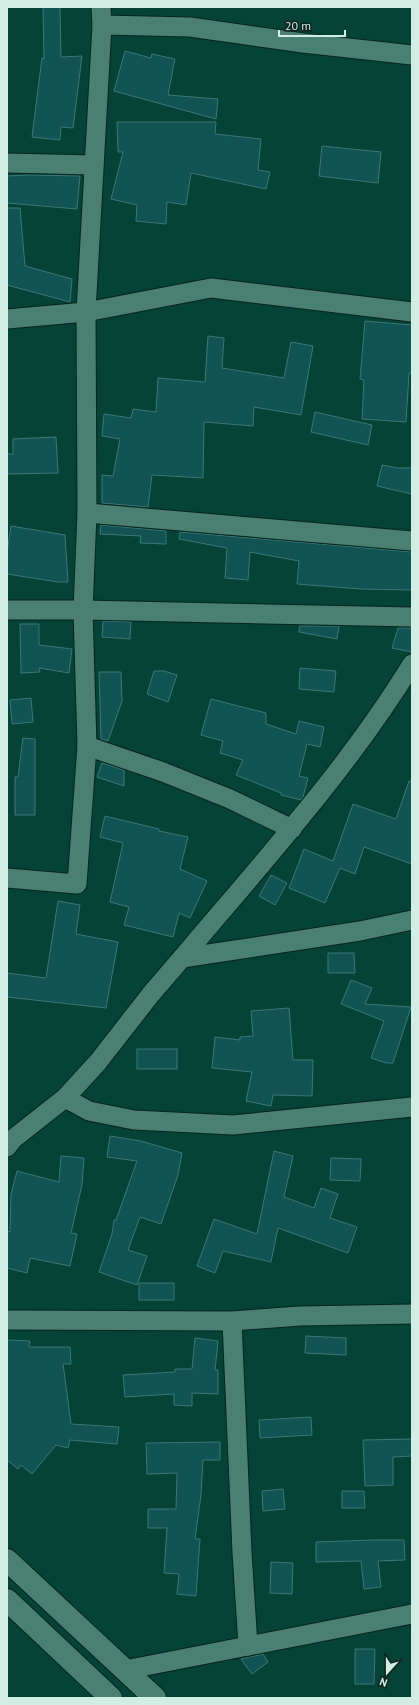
<svg xmlns="http://www.w3.org/2000/svg" width="419" height="1705" font-family="'PT Sans',sans-serif">
  <style>
    .building { fill: #125353; stroke: #3c7877 }
    .lines { fill: none; stroke-linecap: round; stroke-linejoin: round }
    .street-casing { stroke: #08251e; stroke-width: 21 }
    .secondary-casing { stroke: #08251e; stroke-width: 24 }
    .street { stroke: #4a8071; stroke-width: 19 }
    .secondary { stroke: #4a8071; stroke-width: 22 }
  </style>
  <rect width="100%" height="100%" fill="#044336"/>
  <g class="building">
    <polygon points="43,7 60,7 61,57 82,56 73,128 61,127 60,140 32,137 42,58 44,59"/>
    <polygon points="125,51 151,58 152,54 175,59 168,95 218,99 216,119 114,91"/>
    <polygon points="117,122 216,122 215,134 261,139 258,170 270,172 266,189 191,173 186,205 167,202 166,224 136,221 137,205 111,199 123,152 118,152"/>
    <polygon points="322,146 381,152 378,183 319,176"/>
    <polygon points="29,175 80,176 77,209 7,203 7,176"/>
    <polygon points="7,208 20,208 25,266 72,279 70,302 7,285"/>
    <polygon points="365,321 412,325 412,373 409,373 406,422 362,419 364,380 360,379"/>
    <polygon points="208,336 224,338 222,368 284,378 291,342 313,346 301,415 254,407 253,426 204,422 203,478 152,475 148,507 102,503 102,475 113,476 120,439 102,436 104,414 131,418 133,409 156,412 158,378 205,382"/>
    <polygon points="315,412 372,425 368,445 311,432"/>
    <polygon points="56,437 58,473 7,474 7,454 13,454 13,439"/>
    <polygon points="382,465 398,468 412,468 412,494 377,486"/>
    <polygon points="101,525 166,531 166,544 140,543 141,536 100,534"/>
    <polygon points="11,526 65,535 68,582 58,582 7,574 7,553"/>
    <polygon points="180,532 412,552 412,590 361,589 297,584 299,561 250,552 248,580 225,578 227,548 179,539"/>
    <polygon points="103,621 131,622 130,639 102,637"/>
    <polygon points="20,624 39,624 39,645 72,649 69,673 39,668 40,672 21,673"/>
    <polygon points="300,626 339,626 337,639 299,632"/>
    <polygon points="398,628 412,628 412,652 392,648"/>
    <polygon points="300,668 336,671 334,692 299,689"/>
    <polygon points="154,671 164,671 177,675 168,702 147,694"/>
    <polygon points="99,672 121,672 122,701 108,741 101,739"/>
    <polygon points="31,698 33,722 12,724 10,700"/>
    <polygon points="211,699 266,713 266,724 296,734 299,721 324,727 320,747 307,744 299,776 308,778 303,797 301,800 281,795 281,793 236,775 243,760 220,753 223,741 201,735"/>
    <polygon points="23,738 35,739 35,815 15,815 15,777 18,777"/>
    <polygon points="102,763 124,770 124,786 97,777"/>
    <polygon points="409,781 412,781 412,864 364,847 355,874 340,868 325,903 289,888 304,849 333,861 353,804 396,819"/>
    <polygon points="105,816 159,829 159,831 188,837 180,869 207,881 190,918 179,913 173,937 124,925 129,907 110,902 123,843 100,837"/>
    <polygon points="271,875 287,883 275,905 259,896"/>
    <polygon points="58,901 80,905 76,934 118,942 106,1008 7,997 7,973 46,978"/>
    <polygon points="328,953 354,953 355,973 328,973"/>
    <polygon points="351,980 372,988 365,1004 411,1007 393,1063 386,1063 371,1058 384,1021 341,1004"/>
    <polygon points="289,1008 293,1060 313,1060 312,1096 273,1095 271,1106 246,1101 252,1072 212,1068 215,1037 240,1040 240,1037 253,1036 251,1011"/>
    <rect x="137" y="1049" width="40" height="20"/>
    <polygon points="110,1136 141,1141 182,1153 178,1175 161,1224 140,1217 128,1250 147,1256 137,1285 99,1272 112,1234 114,1220 116,1220 137,1161 107,1157"/>
    <polygon points="274,1151 293,1156 284,1197 314,1208 321,1188 338,1194 330,1218 357,1227 348,1253 278,1228 271,1262 223,1251 215,1273 197,1266 214,1219 257,1234"/>
    <polygon points="61,1156 84,1158 82,1185 71,1233 77,1234 70,1266 30,1258 27,1273 7,1268 7,1231 10,1232 11,1194 17,1171 59,1182"/>
    <polygon points="331,1158 361,1159 360,1181 330,1180"/>
    <rect x="139" y="1283" width="35" height="17"/>
    <polygon points="306,1336 346,1338 346,1355 305,1353"/>
    <polygon points="195,1338 218,1341 215,1370 218,1370 218,1394 192,1393 192,1406 174,1405 174,1394 125,1397 123,1375 175,1372 175,1369 192,1369"/>
    <polygon points="7,1340 30,1341 29,1347 70,1347 71,1364 63,1364 71,1424 119,1427 117,1444 70,1440 68,1448 56,1445 32,1474 21,1465 18,1469 7,1460"/>
    <polygon points="311,1417 312,1435 260,1438 259,1420"/>
    <polygon points="412,1439 412,1456 393,1457 393,1485 365,1486 363,1440"/>
    <polygon points="220,1442 220,1460 203,1460 201,1495 195,1539 200,1539 196,1596 177,1594 179,1574 164,1573 167,1528 148,1528 148,1509 176,1509 177,1473 147,1474 146,1443"/>
    <polygon points="283,1489 285,1509 263,1511 262,1491"/>
    <polygon points="342,1491 364,1491 365,1508 342,1508"/>
    <polygon points="373,1540 404,1540 405,1560 378,1561 381,1587 364,1589 361,1561 316,1562 316,1542"/>
    <polygon points="271,1562 293,1563 292,1594 270,1593"/>
    <polygon points="355,1649 375,1649 374,1684 355,1684"/>
    <polygon points="263,1654 268,1662 252,1674 241,1659"/>
  </g>
  <g class="lines">
    <g class="street-casing">
      <g id="street">
        <polyline points="102,25 190,27 303,43 412,55"/>
        <polyline points="7,163 93,165"/>
        <polyline points="7,319 86,312 211,288 412,312"/>
        <polyline points="87,513 412,541"/>
        <polyline points="7,610 83,610 412,617"/>
        <polyline points="87,746 163,772 230,799 292,829"/>
        <polyline points="7,878 77,884 87,746 83,610 87,513 86,312 102,25 101,7"/>
        <path d="M182,958C262,863 347,770 412,664"/>
        <polyline points="65,1098 89,1111 134,1120 233,1125 412,1107"/>
        <polyline points="7,1147 13,1139 65,1098 98,1062 151,994 182,958 360,931 412,920"/>
        <polyline points="7,1320 232,1321 300,1316 412,1314"/>
        <polyline points="232,1321 242,1552 248,1646"/>
        <polyline points="125,1670 412,1614"/>
      </g>
    </g>
    <g class="secondary-casing">
      <g id="secondary">
        <polyline points="7,1560 155,1698"/>
        <polyline points="7,1600 111,1698"/>
      </g>
    </g>
    <use href="#street" class="street"/>
    <use href="#secondary" class="secondary"/>
  </g>
  <rect width="419" height="1705" fill="none" stroke="#d1ede4" stroke-width="16"/>
  <g transform="translate(387 1673) rotate(201)" stroke="#0e241f" stroke-width="3" paint-order="stroke">
  <path d="M0-3L7 15L0 10L-7 15Z" fill="#d1ede4"/>
  <text y="-6" font-size="11" font-weight="bold" text-anchor="middle" fill="#d1ede4">N</text>
  </g>
  <path d="M279 30v6h66v-6" fill="none" stroke="#d1ede4" stroke-width="2"/>
  <text x="285" y="30" font-size="12" fill="#d1ede4" stroke="#0e241f" stroke-width="3" paint-order="stroke">20 m</text>
</svg>
